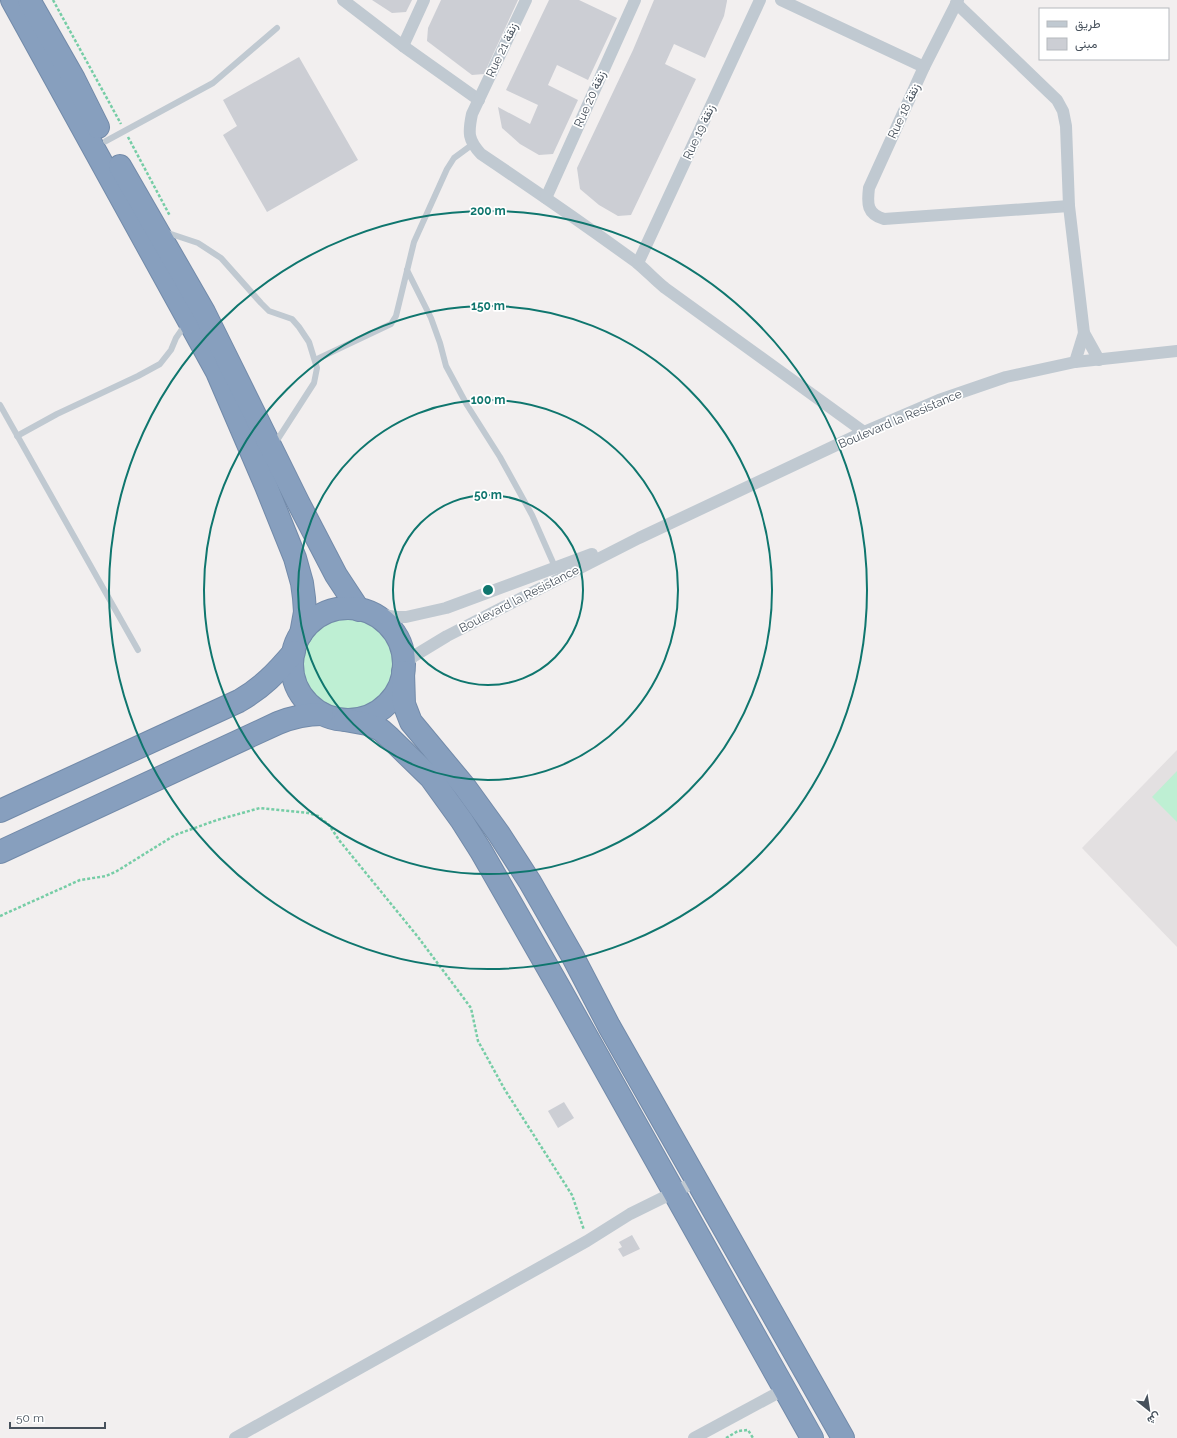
<svg xmlns="http://www.w3.org/2000/svg" width="1177" height="1438" font-family="Raleway,Vazirmatn,sans-serif">
  <style>
    .education { fill: #e3e0e1 }
    .green { fill: #beefd3 }
    .building { fill: #ccced4 }
    .lines { fill: none; stroke-linecap: round; stroke-linejoin: round }
    .highway-casing { stroke: #728aa9; stroke-width: 24 }
    .path { stroke: #76cda6; stroke-width: 2.5; stroke-dasharray: 3 2; stroke-linecap: butt }
    .lane { stroke: #c0c9d1; stroke-width: 6 }
    .street { stroke: #c0c9d1; stroke-width: 12 }
    .highway { stroke: #879fbe; stroke-width: 22 }
    .ring { fill: none; stroke: #0f766e; stroke-width: 2 }
    .labels { text-anchor: middle; stroke-width: 3.5; stroke-linejoin: round; paint-order: stroke }
    .street-label { font-size: 12px; fill: #47515c; stroke: #fff }
    .centre { fill: #0f766e; stroke: #fff; stroke-width: 2 }
    .ring-label { font-size: 12px; text-anchor: middle; font-weight: bold; fill: #0f766e; stroke: #fff; stroke-width: 3.5; stroke-linejoin: round; paint-order: stroke }
  </style>
  <rect width="100%" height="100%" fill="#f2efef"/>
  <polygon class="education" points="1177,750 1177,947 1082,848"/>
  <g class="green">
    <circle cx="348" cy="664" r="49"/>
    <polygon points="1177,771 1177,822 1152,797"/>
  </g>
  <g class="building">
    <polygon points="372,0 412,0 406,12 392,13"/>
    <polygon points="441,0 518,0 484,74 472,75 427,41 428,28"/>
    <polygon points="549,0 579,0 617,18 588,80 557,65 548,85 578,100 553,154 539,155 520,144 502,128 498,107 530,124 538,105 506,90"/>
    <polygon points="654,0 727,0 727,1 724,16 705,58 674,44 665,64 696,79 631,215 618,216 599,205 580,189 577,168 633,50"/>
    <polygon points="299,57 358,160 267,212 223,135 237,126 223,100"/>
    <polygon points="564,1102 574,1118 558,1128 548,1111"/>
    <polygon points="632,1235 640,1249 623,1257 618,1249 622,1247 619,1242"/>
  </g>
  <g class="lines">
    <g class="highway-casing">
      <g id="highway">
        <polyline points="12,0 217,372 266,486 295,558 302,583 304,598 305,612 301,634"/>
        <polyline points="29,0 74,79 98,127"/>
        <polyline points="120,166 204,312 298,502 336,575 359,610"/>
        <circle cx="348" cy="664" r="56"/>
        <polyline points="403,672 404,704 411,722 465,787 499,834 530,882 573,957 609,1026 843,1438"/>
        <polyline points="345,720 367,724 381,730 390,738 431,778 462,821 481,851 560,989 812,1438"/>
        <path d="M0,811L239,701C263,687 276,673 294,652"/>
        <path d="M0,852L278,723C293,717 306,714 322,714"/>
      </g>
    </g>
    <g class="path">
      <polyline points="53,0 121,124"/>
      <polyline points="128,137 170,216"/>
      <polyline points="0,916 80,880 106,876 117,871 175,835 217,820 260,808 308,813 318,816 329,825 339,840 418,937 471,1008 478,1041 505,1090 572,1195 584,1230"/>
      <polyline points="726,1438 738,1431 748,1430 753,1438"/>
    </g>
    <g class="lane">
      <polyline points="106,141 213,83 277,28"/>
      <polyline points="165,232 198,243 221,258 261,303 269,311 292,319 299,327 309,342 317,368 314,383 274,445"/>
      <polyline points="407,270 431,318 440,343 446,366 467,405 500,457 532,515 555,567"/>
      <polyline points="315,360 391,324 396,316 414,242 447,169 454,158 473,144"/>
      <polyline points="0,405 138,650"/>
      <polyline points="17,436 57,414 138,376 160,364 171,350 176,338 185,325"/>
    </g>
    <g class="street">
      <polyline points="343,0 403,46 479,100"/>
      <path d="M526,0L472,114C468,133 468,140 481,154C533,189 585,225 636,262C646,270 655,280 665,288L864,432"/>
      <polyline points="781,0 924,67"/>
      <path d="M958,0L924,67L869,188C867,204 867,214 884,219L1069,206"/>
      <polyline points="956,3 1057,100 1063,111 1066,126 1069,206 1084,333 1099,360"/>
      <polyline points="403,46 424,0"/>
      <polyline points="546,198 635,0"/>
      <polyline points="638,263 760,0"/>
      <polyline points="1075,362 1084,333"/>
      <polyline points="370,613 396,617 406,617 446,608 592,554"/>
      <polyline points="404,665 414,656 447,636 639,538 864,432 939,400 1006,377 1075,362 1177,351"/>
      <polyline points="235,1438 587,1241 630,1214 697,1181"/>
      <polyline points="694,1438 785,1389"/>
    </g>
    <use href="#highway" class="highway"/>
  </g>
  <g class="ring">
    <circle cx="488" cy="590" r="95"/>
    <circle cx="488" cy="590" r="190"/>
    <circle cx="488" cy="590" r="284"/>
    <circle cx="488" cy="590" r="379"/>
  </g>
  <g class="labels">
    <g class="street-label">
      <text transform="translate(502 50) rotate(-65)" y="4">Rue 21 زنقة</text>
      <text transform="translate(590 99) rotate(-66)" y="4">Rue 20 زنقة</text>
      <text transform="translate(904 111) rotate(-65)" y="4">Rue 18 زنقة</text>
      <text transform="translate(699 132) rotate(-65)" y="4">Rue 19 زنقة</text>
      <text transform="translate(900 419) rotate(-23)" y="4">Boulevard la Resistance</text>
      <text transform="translate(519 599) rotate(-27)" y="4">Boulevard la Resistance</text>
    </g>
  </g>
  <circle cx="488" cy="590" r="6" class="centre"/>
  <g class="ring-label">
    <text x="488" y="215">200 m</text>
    <text x="488" y="310">150 m</text>
    <text x="488" y="404">100 m</text>
    <text x="488" y="499">50 m</text>
  </g>
  <rect x="1039" y="8" width="130" height="52" fill="#ffffff" stroke="#b5b9be"/>
  <rect x="1047" y="21" width="20" height="6" fill="#c0c9d1" stroke="#b5b9be"/>
  <text x="1075" y="28" font-size="12" fill="#47515c">طريق</text>
  <rect x="1047" y="38" width="20" height="12" fill="#ccced4" stroke="#b5b9be"/>
  <text x="1075" y="48" font-size="12" fill="#47515c">مبنى</text>
  <g transform="translate(1149 1410) rotate(150)" stroke="#ffffff" stroke-width="3" paint-order="stroke">
  <path d="M0-3L7 15L0 10L-7 15Z" fill="#47515c"/>
  <text y="-6" font-size="11" font-weight="bold" text-anchor="middle" fill="#47515c">ش</text>
  </g>
  <path d="M10 1422v6h95v-6" fill="none" stroke="#47515c" stroke-width="2"/>
  <text x="16" y="1422" font-size="12" fill="#47515c" stroke="#ffffff" stroke-width="3" paint-order="stroke">50 m</text>
</svg>
